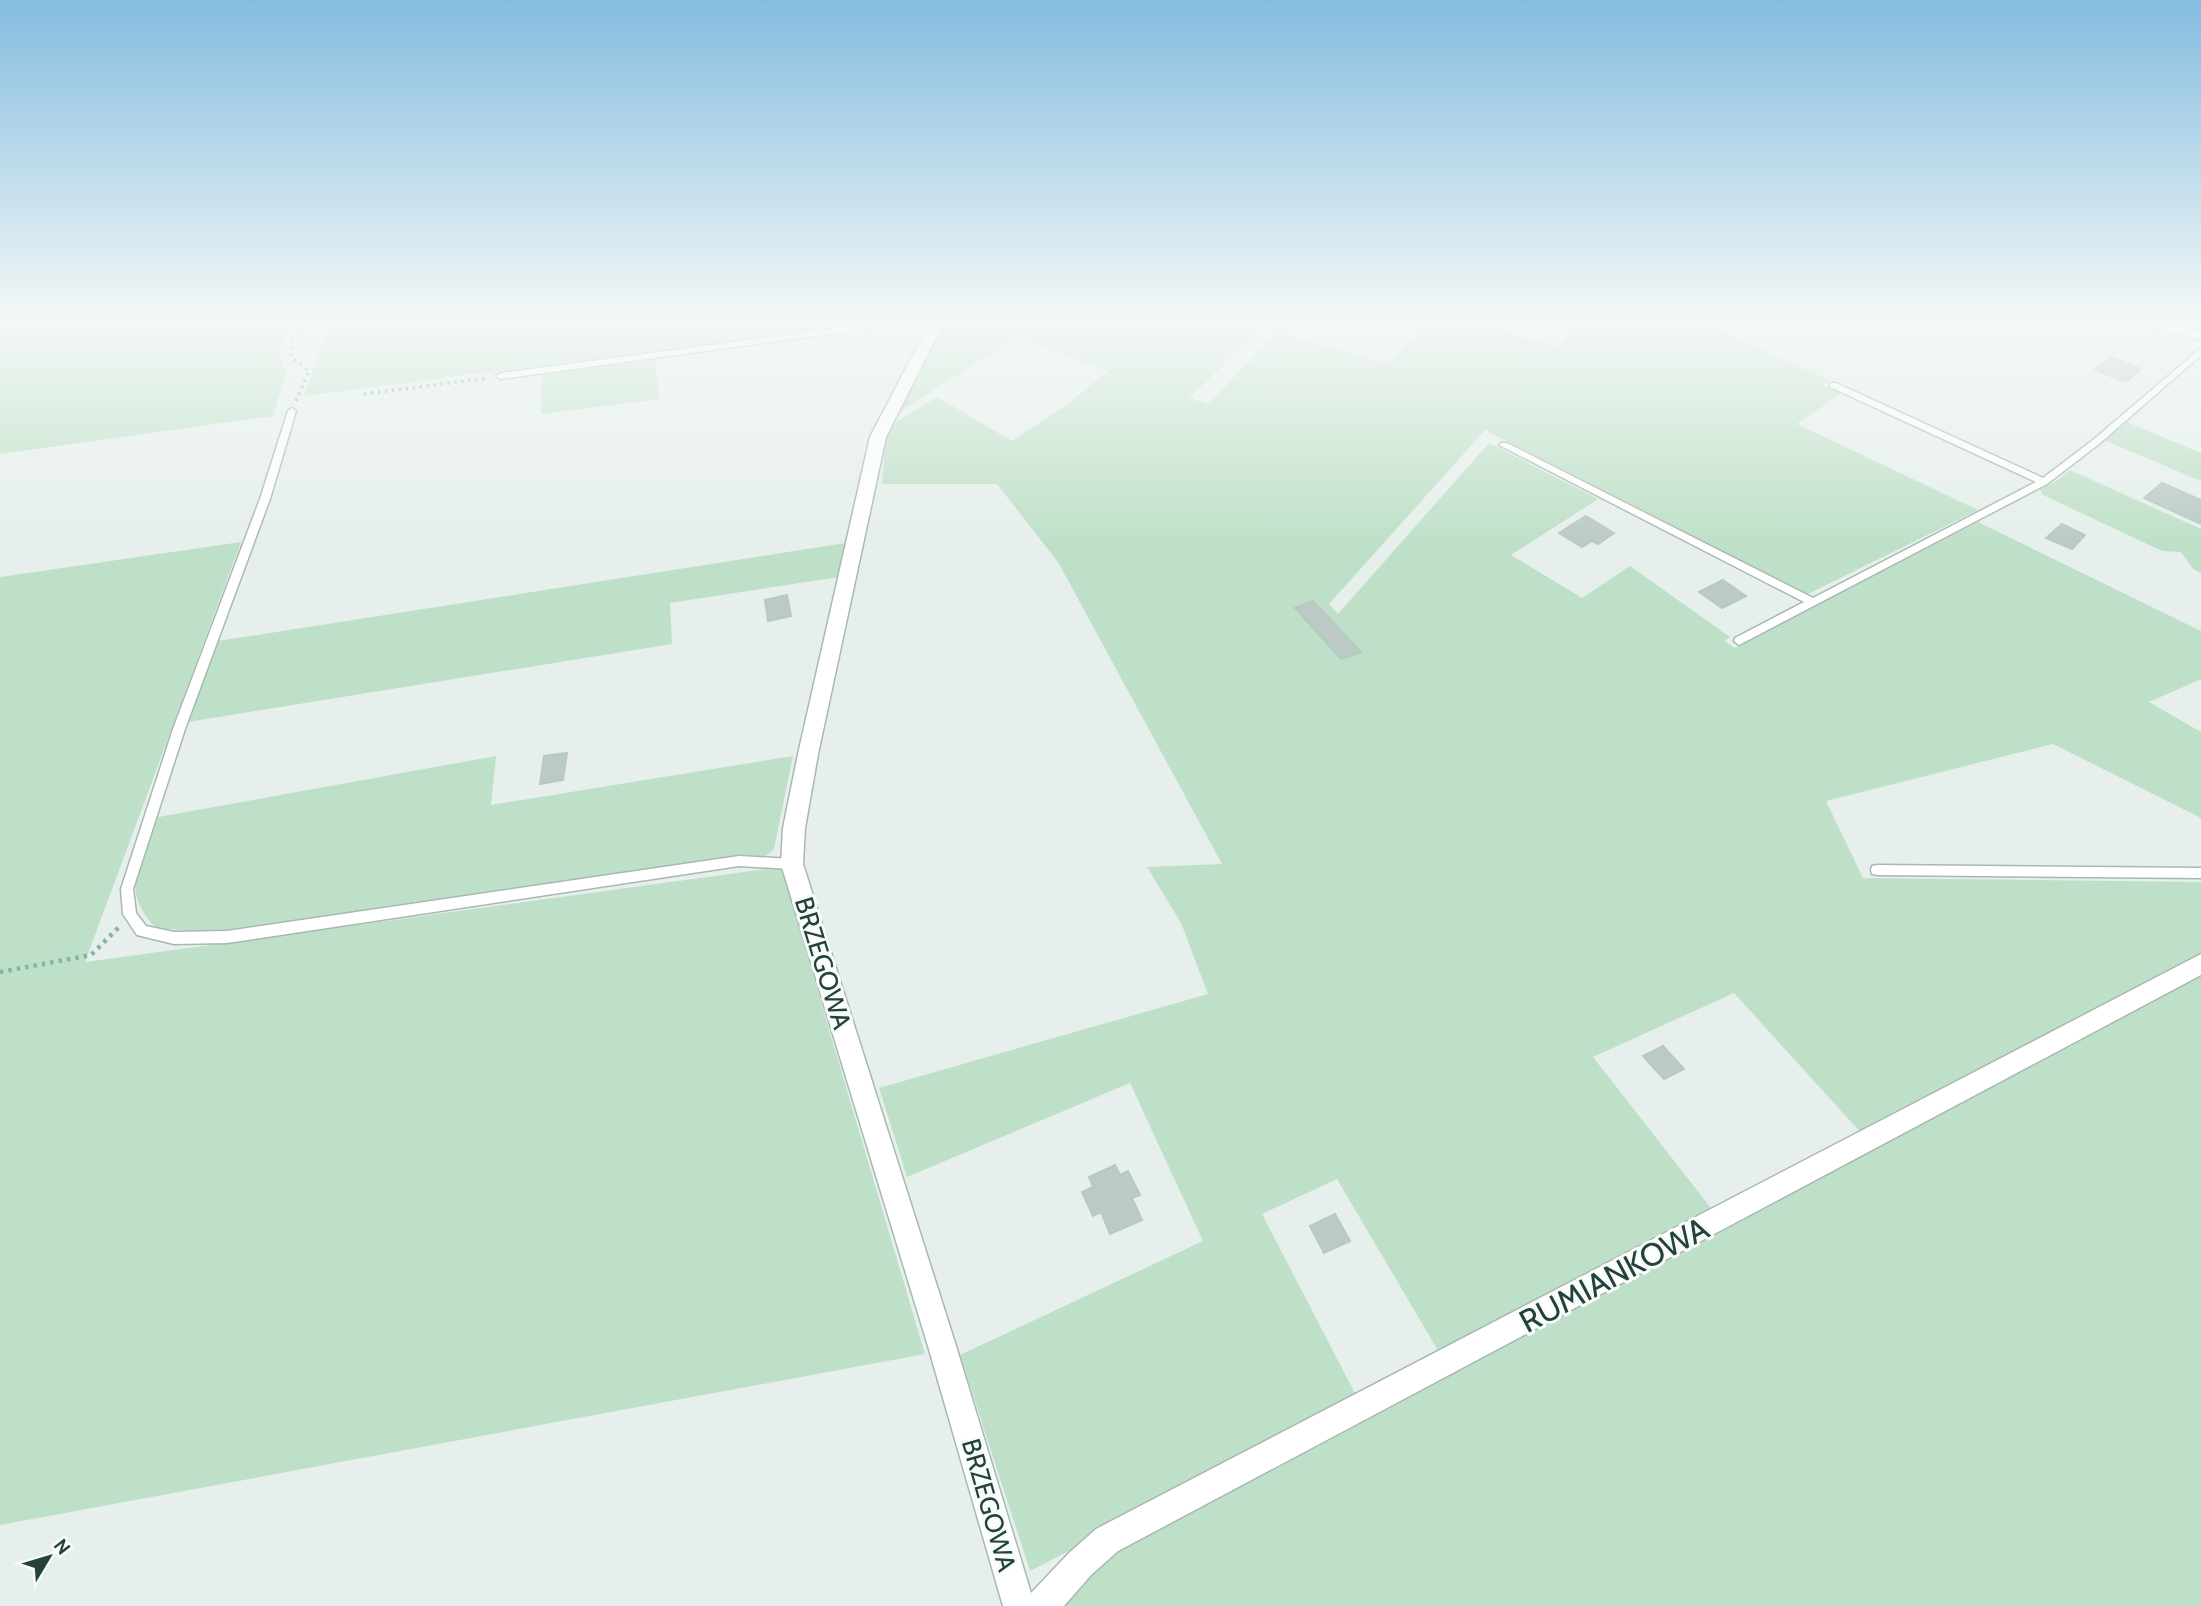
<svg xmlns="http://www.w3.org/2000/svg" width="2201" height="1606" font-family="Cabin,sans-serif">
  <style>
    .green { fill: #bfe0c8 }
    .building { fill: #bbcac4; stroke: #b8c9c2; stroke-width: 2 }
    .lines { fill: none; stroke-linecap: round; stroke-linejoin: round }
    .service-casing { stroke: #a8b8b2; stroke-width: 3 }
    .minor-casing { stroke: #a8b8b2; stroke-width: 3 }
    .path-far1 { stroke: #86b3a5; stroke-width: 3.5; stroke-dasharray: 2.5 4.5; stroke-linecap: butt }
    .path { stroke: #86b3a5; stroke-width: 4.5; stroke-dasharray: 3.5 5; stroke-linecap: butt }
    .service { fill: #fff; fill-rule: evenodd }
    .minor { fill: #fff; fill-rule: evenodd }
    .labels { text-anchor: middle; stroke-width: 6; stroke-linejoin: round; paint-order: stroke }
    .street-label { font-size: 26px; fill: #24423a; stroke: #f7fbf9 }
    .near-street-label { font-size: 32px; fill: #24423a; stroke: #f7fbf9 }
  </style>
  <rect width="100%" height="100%" fill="#e6efeb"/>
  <g class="green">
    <polygon points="0,318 296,318 281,344 280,356 286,374 273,416 0,454"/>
    <polygon points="332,318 906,318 304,396"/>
    <polygon points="948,318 1272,318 1189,398 1208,404 1278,332 1389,364 1432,318 1459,318 1558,347 1583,318 1693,318 1829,380 1823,385 1841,393 1797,424 1978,510 1808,594 1485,430 1329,604 1338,614 1489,443 1598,499 1511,555 1582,598 1630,566 1730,637 1725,641 1735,648 1978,522 2201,631 2201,679 2149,702 2201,732 2201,818 2053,744 1826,801 1863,878 2201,882 2201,957 1863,1135 1734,993 1593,1057 1714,1212 1440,1354 1337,1179 1262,1214 1359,1401 1030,1571 960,1355 1203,1241 1130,1083 907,1177 879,1088 1208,994 1181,923 1147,867 1222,864 1058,562 997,484 882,484 886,433 890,426 937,397 1012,441 1066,405 1108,371 1016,337 895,415"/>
    <polygon points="655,360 659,399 541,414 542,375"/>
    <polygon points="2127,422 2201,453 2201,481 2104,440"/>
    <polygon points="2070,470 2201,529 2201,573 2193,569 2181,552 2162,551 2043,495 2040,489 2055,482"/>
    <polygon points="241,542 85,962 781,867 925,1354 0,1525 0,577"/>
    <polygon points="846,543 839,577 670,603 672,644 188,722 218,641"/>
    <path d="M496,756L491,805L793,756L774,849L763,858L735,856L214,933L156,928C119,891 140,862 153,818Z"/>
    <polygon points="2201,975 2201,1606 1060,1606 1107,1554"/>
  </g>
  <g class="building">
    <polygon points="2111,357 2141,369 2126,382 2095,370"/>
    <polygon points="2162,483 2201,500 2201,524 2144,498"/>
    <polygon points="1586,516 1614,533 1598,544 1592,541 1582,547 1559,533"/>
    <polygon points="2062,524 2085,535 2072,549 2046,538"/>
    <polygon points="1723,580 1746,596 1722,608 1699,592"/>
    <polygon points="787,595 791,616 768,621 765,600"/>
    <polygon points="1313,601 1361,652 1341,659 1295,608"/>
    <polygon points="567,753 563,780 540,784 544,756"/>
    <polygon points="1663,1046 1684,1069 1664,1079 1643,1056"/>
    <polygon points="1115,1165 1120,1175 1128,1171 1140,1195 1132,1198 1142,1220 1110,1234 1101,1212 1093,1216 1082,1192 1093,1187 1089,1177"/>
    <polygon points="1335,1214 1350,1241 1324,1253 1310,1226"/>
  </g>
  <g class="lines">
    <g class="service-casing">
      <g id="service">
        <polygon points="915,318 937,318 933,320 500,379 496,376 500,373"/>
        <polygon points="2201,348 2201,355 2099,444 2047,484 1739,645 1734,641 1735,638 1804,602 1499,445 1501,443 1507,443 1813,598 2036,482 1830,387 1830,383 1836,383 2043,478 2093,440"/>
        <polygon points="292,408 296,411 270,499 185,729 133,889 136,913 146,926 174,932 227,931 739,856 792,859 797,860 798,864 797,868 792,869 739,866 227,943 174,944 137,935 123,914 121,889 173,729 260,499 288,411"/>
        <polygon points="1877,865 2201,868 2201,878 1877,875 1872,874 1871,870 1872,866"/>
      </g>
    </g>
    <g class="minor-casing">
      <g id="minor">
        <polygon points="932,318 946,318 886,437 818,754 805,828 803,864 956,1346 1031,1593 1069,1553 1096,1529 2201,954 2201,975 1118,1551 1091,1575 1064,1606 1003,1606 928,1346 781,864 783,828 798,754 870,437"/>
        <polygon points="2122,318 2146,318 2201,332 2201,340 2124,321"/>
      </g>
    </g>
    <g class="path-far1">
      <polyline points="364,394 488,378"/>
      <polyline points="296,401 309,371 291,357 291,344 306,318"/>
    </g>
    <polyline class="path" points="0,972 91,955 119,927"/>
    <use href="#service" class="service"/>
    <use href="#minor" class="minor"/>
  </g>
  <linearGradient id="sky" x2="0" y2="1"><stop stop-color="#84bce0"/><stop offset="0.59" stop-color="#f4f8f6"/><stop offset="1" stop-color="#f4f8f6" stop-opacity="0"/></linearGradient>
  <rect width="2201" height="543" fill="url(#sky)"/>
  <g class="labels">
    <g class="street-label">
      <text transform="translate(823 963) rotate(73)" y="9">BRZEGOWA</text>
      <text transform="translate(989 1505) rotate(74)" y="9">BRZEGOWA</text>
    </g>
    <g class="near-street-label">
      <text transform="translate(1614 1275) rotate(-28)" y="11">RUMIANKOWA</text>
    </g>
  </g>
  <g transform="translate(49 1557) rotate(52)" stroke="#f7fbf9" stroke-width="5" paint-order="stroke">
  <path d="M0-5L12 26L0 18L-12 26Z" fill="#24423a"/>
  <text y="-10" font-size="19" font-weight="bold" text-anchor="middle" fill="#24423a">N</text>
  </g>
</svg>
